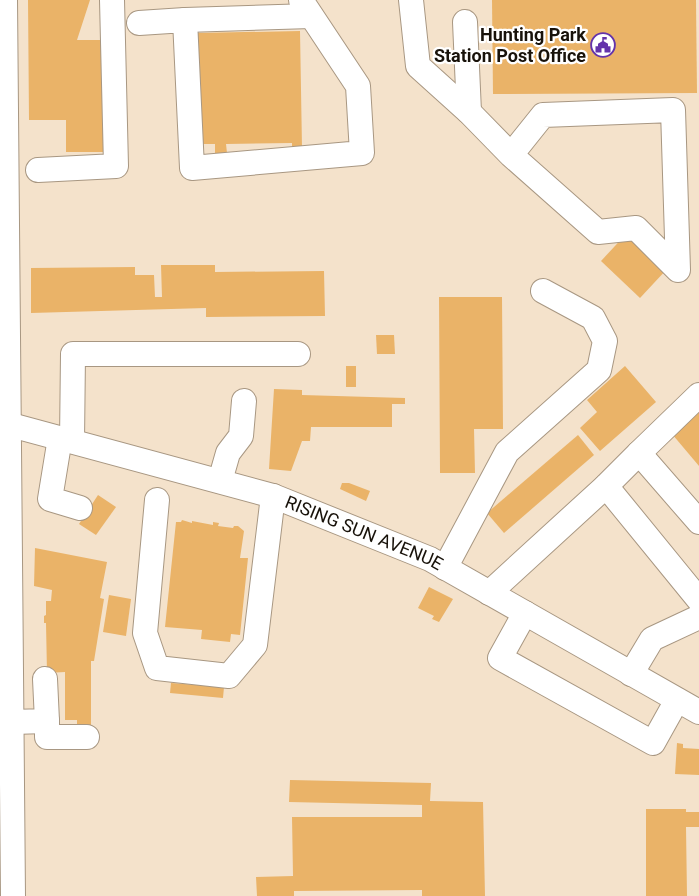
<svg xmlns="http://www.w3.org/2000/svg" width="699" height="896" font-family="Roboto,sans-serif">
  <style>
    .building { fill: #eab368 }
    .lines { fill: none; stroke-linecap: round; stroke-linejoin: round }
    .minor-casing { stroke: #a89782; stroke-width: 26 }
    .minor { stroke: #fff; stroke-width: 24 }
    .labels { text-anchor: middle; stroke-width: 4.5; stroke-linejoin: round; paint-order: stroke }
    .poi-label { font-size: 18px; font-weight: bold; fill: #18120a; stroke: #fff; text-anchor: end }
    .street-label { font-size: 18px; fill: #18120a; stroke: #fff }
  </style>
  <rect width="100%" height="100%" fill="#f4e2cb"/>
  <g class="building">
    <polygon points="28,0 90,0 77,40 103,40 103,152 66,152 66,120 29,120"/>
    <polygon points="492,0 696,0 697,93 493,94"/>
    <polygon points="300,31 302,148 292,148 292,143 226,144 227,153 215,153 215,144 199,144 198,33"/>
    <polygon points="628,232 667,269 640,298 601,261"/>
    <polygon points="161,265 215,265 215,272 324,271 325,316 206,317 206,308 31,313 31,268 135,267 135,275 154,275 155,297 162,297"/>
    <polygon points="439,297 502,297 503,429 474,429 475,473 440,473"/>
    <polygon points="376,335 394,335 395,354 377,354"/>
    <rect x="346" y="366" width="10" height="21"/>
    <polygon points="625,366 656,402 600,451 580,428 597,412 587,400"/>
    <polygon points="274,389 302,390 302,395 405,398 405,404 392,404 392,427 311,427 310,441 302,441 291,471 269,469"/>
    <polygon points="699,411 699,466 672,434"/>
    <polygon points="578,435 594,455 504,533 487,513"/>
    <polygon points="342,483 349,483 370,491 366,501 340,489"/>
    <polygon points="98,495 116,507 96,535 79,524"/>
    <polygon points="182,520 192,523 192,521 213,525 213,522 219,523 218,526 233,528 234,526 238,526 244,531 240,558 248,558 240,635 231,634 230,642 201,639 202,630 165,627 176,522 181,522"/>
    <polygon points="35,548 107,562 100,598 104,599 94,661 91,661 91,732 77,732 77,720 65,720 65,672 47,673 46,623 44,623 44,616 46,615 46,601 51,601 52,590 34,586"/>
    <polygon points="429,587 453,599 439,622 432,619 434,616 418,608"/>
    <polygon points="109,595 131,599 126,636 103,632"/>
    <polygon points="171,683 224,687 223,698 170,693"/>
    <polygon points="677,743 683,744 683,748 699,749 699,775 675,774"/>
    <polygon points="290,780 431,783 430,801 483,802 485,896 422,896 422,890 294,891 294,896 257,896 256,877 293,876 292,817 422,817 422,805 289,802"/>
    <polygon points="646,809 686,809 686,812 699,812 699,827 686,827 687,896 646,896"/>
  </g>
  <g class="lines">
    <g class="minor-casing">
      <g id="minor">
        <polyline points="5,0 13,896"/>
        <polyline points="411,0 418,66 469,112 511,155 598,232 636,228 678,270 673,110 543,115 511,155"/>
        <polyline points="185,20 311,16"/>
        <polyline points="465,22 469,112"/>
        <polyline points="139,23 185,20 192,168 362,153 358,86 301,0"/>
        <polyline points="38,170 116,166 112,0"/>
        <path id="s1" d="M0,422L273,496L430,559L699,712"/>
        <polyline points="60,438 50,499 80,508"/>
        <polyline points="72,441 73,354 298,354"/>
        <polyline points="639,453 699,395"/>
        <polyline points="220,481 228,453 241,436 244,401"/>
        <polyline points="606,486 699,600"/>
        <polyline points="157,500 145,633 157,668 229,676 255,645 273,496"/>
        <polyline points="445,568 507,452 599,370 605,341 593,318 543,291"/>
        <polyline points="489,593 606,486 639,453 699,522"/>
        <polyline points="525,613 500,658 653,743 677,700"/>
        <polyline points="631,674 652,639 699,617"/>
        <polyline points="47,721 47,737 87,737"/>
        <polyline points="12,722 47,721 45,679"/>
      </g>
    </g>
    <use href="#minor" class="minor"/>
  </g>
  <defs>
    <g id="civic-ring" transform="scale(1.25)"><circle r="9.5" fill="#fff" stroke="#6333ab" stroke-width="1.5"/><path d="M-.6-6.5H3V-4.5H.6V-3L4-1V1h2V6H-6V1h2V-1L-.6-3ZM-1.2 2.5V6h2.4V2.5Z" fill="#6333ab"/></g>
  </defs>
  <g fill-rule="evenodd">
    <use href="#civic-ring" x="603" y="45"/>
  </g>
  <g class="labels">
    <g class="poi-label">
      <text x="586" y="41">Hunting Park<tspan x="586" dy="21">Station Post Office</tspan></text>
    </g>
    <g class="street-label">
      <text dy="6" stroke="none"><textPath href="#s1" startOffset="381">RISING SUN AVENUE</textPath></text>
    </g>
  </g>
</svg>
